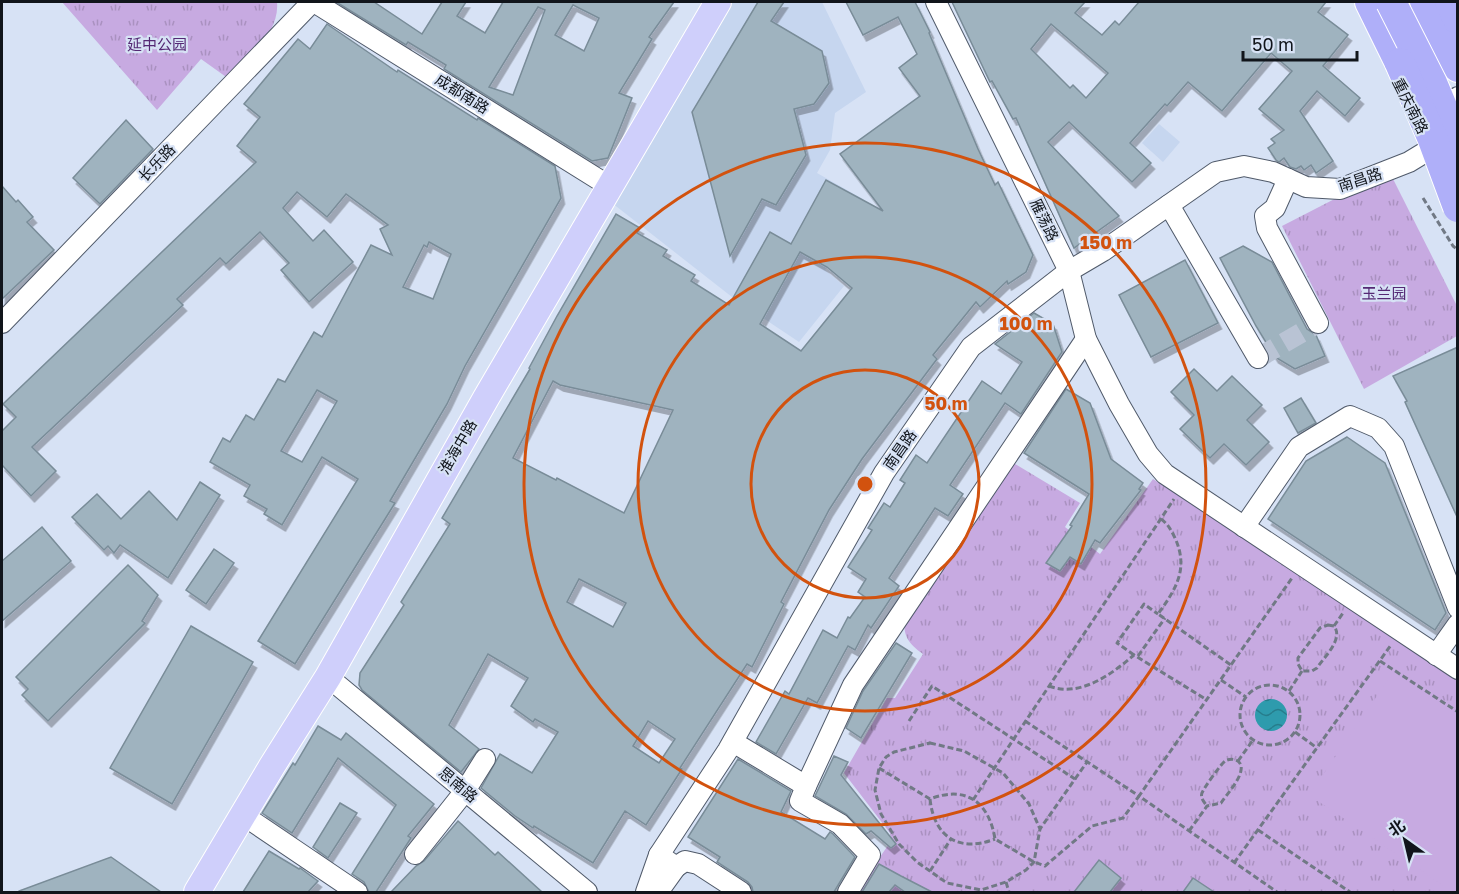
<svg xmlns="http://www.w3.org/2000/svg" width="1459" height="894" font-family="'Golos Text','Noto Sans SC',sans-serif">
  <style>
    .built { fill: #c6d6ef }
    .grass { fill: url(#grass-tufts) }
    .garden { fill: #c7aae1 }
    .water { fill: url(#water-waves) }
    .building { fill: #9fb3bf; stroke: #798c98; stroke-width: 1.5; fill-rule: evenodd; filter: url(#shadow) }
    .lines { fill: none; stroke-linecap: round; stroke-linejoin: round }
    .minor-tunnel { stroke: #b9c3d4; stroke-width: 20; stroke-dasharray: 20 10; stroke-linecap: butt }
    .minor-casing { stroke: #505a6a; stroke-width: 22 }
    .major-casing { stroke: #fff; stroke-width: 28 }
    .highway-casing { stroke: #fff; stroke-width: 32 }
    .path { stroke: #717985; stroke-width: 3; stroke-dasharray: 6 3; stroke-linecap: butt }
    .minor { stroke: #fff; stroke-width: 20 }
    .major { stroke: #cfcffb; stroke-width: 26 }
    .highway { stroke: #afaff9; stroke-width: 30 }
    .highway-bridge-casing { stroke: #fff; stroke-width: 32; stroke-linecap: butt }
    .highway-bridge { stroke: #afaff9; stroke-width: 30 }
    .ring { fill: none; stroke: #d2520e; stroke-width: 3 }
    .labels { text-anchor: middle; stroke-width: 4.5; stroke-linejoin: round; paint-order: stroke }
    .park-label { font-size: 15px; fill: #542874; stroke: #d7e2f5 }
    .street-label { font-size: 15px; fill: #11151b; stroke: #d7e2f5 }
    .centre { fill: #d2520e; stroke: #d7e2f5; stroke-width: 3 }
    .ring-label { font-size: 18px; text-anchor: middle; font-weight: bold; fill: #d2520e; stroke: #d7e2f5; stroke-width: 4.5; stroke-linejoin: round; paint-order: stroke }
  </style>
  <defs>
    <pattern id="grass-tufts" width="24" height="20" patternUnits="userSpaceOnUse" patternTransform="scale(1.5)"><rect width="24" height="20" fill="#c7aae1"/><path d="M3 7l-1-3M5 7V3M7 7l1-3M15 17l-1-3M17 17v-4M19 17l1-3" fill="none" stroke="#aa91c0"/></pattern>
    <pattern id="water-waves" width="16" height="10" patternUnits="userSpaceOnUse" patternTransform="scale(1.5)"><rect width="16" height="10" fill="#2e9bad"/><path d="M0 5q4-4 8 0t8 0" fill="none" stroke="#267d8c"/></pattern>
    <filter id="shadow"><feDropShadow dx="3.5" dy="6" stdDeviation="0" flood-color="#0004"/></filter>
  </defs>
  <rect width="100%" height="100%" fill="#d7e2f5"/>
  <g class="built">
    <polygon points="730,2 822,2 866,92 835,113 830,150 817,173 863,199 872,210 825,270 844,286 799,342 732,297 612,203"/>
    <polygon points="1159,124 1180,142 1163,162 1142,143"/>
  </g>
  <g class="grass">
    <path d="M62,2H277C280,33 248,58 229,79L201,59L157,110Z"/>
    <polygon points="1389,171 1457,306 1457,336 1364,389 1282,226"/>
    <path d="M1007,459L1080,503L1065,527L1100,554L1153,479L1457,676V892H856L891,841L890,833L844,773L887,698H895L923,654C904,640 903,633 905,610Z"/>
  </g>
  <polygon class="garden" points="1394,671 1457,714 1457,892 1453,892 1309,795"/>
  <circle class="water" cx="1271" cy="715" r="16"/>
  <g class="building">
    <path d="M336,2H374L422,34L442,2H466L457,16L485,33L503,2H674L649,37L652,39L619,93L632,98L608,158L592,161L444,69L446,65L408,42L406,45ZM573,5L599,18L584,51L555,35ZM538,7L545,10L513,95L489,87Z"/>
    <polygon points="758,2 784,2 771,21 822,51 829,83 814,104 794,109 806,155 776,205 762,199 730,256 692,112"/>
    <path d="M846,2H915L930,32L929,33L978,149L995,185L998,182L1033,255L1026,272L1008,284L1007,281L980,307L976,302L933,355L937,359L862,459L829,510L781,602L784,604L752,667L747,664L680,768L682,769L646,825L625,811L593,863L534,826L533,828L515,816L481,788L500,754L532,773L558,732L535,719L533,722L511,706L528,678L488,654L449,725L479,749L461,772L362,690L359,685L360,673L404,605L401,602L450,524L442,518L530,369L529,368L557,316L616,214L640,228L637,233L667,250L663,256L695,275L691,281L729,305L770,232L791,244L826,180L883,211L840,154L920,96L899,68L917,54L898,17L863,35ZM800,252L827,267L852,288L801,351L760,324ZM553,381L560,385L673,410L624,513L557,478L556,480L513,458ZM579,579L626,603L613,627L567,602ZM648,721L675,739L659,763L633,746Z"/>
    <path d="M952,2H1085L1075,13L1102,35L1115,21L1119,25L1139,2H1326L1318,12L1348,35L1323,66L1360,98L1345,116L1317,91L1300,111L1333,161L1316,173L1311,165L1304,170L1301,166L1296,169L1290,167L1284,158L1279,162L1276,160L1268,148L1275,143L1271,139L1284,130L1259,109L1292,71L1271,53L1222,111L1188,82L1167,106L1165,104L1130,143L1151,163L1132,182L1069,122L1048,142L1119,216L1074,248L1016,118L1013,119L992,81L990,82ZM1051,24L1108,73L1086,98L1073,85L1070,88L1031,49Z"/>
    <path d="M327,24L397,72L398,70L477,120L478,118L555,166L561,198L465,366L447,404L390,501L395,503L295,664L258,641L358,479L322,457L282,525L264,514L267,509L244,496L250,485L210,462L223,438L230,442L246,415L254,420L278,379L285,382L314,332L322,337L371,245L392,255L380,229L388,225L346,194L327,217L297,192L283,208L313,241L324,230L353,262L309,302L281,270L289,263L260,232L226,264L220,258L177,299L183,305L32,447L56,471L31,496L2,465V431L16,417L3,404L256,162L237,146L260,117L244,104L298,39L310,49ZM429,242L451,254L433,299L403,287L424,245L427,247ZM317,390L337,401L302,462L281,451Z"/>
    <polygon points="126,120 153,149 100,204 73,178"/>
    <polygon points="2,186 16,202 18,200 33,217 27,222 54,250 2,299"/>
    <polygon points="1243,246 1272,262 1307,329 1316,335 1325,356 1295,369 1275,357 1256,326 1220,258"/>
    <polygon points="1185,260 1218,323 1151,357 1119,295"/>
    <polygon points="1034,313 1053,324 1062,352 1021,414 1005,403 950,485 963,494 948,516 935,508 889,578 899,586 871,628 868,625 855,650 848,646 817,703 808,698 776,754 756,742 785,691 789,694 823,630 837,638 848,617 850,618 865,597 858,592 866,579 848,567 872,530 868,528 884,503 890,507 905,483 900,480 916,455 927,463 982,381 1001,394 1022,362 995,344"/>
    <polygon points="1458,347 1458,519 1405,402 1407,401 1393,376"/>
    <polygon points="1194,369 1217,391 1232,376 1262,405 1247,420 1269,442 1246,465 1224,444 1210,458 1180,429 1194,415 1171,392"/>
    <polygon points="1066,389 1090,403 1111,459 1143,483 1139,489 1141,490 1100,543 1095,540 1081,564 1070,557 1060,571 1046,563 1072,526 1070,525 1089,494 1024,453"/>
    <polygon points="1301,398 1316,423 1298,433 1284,408"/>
    <polygon points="1347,437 1385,463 1446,613 1435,630 1268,519 1306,461"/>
    <polygon points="200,482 220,495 168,578 120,545 114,553 108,546 104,550 72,517 97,494 121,519 149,491 177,520"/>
    <polygon points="42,527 71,561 2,621 2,561"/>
    <polygon points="214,549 234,563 206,604 186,590"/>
    <polygon points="128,565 158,595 142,621 145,623 48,721 22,695 28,689 16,677"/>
    <polygon points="191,626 253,662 172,804 110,768"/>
    <polygon points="896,643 912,653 861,738 846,728 863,691"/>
    <polygon points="318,726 341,740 346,733 434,804 408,836 411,838 376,892 369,892 364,882 352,874 396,805 338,758 292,833 262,813 293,763 295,765"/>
    <polygon points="834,756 848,762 841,775 896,844 891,848 871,831 866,834 846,814 815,796"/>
    <polygon points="738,759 791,791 781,812 825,839 830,832 833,834 855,857 834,892 753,892 752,887 748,882 717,862 720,857 688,837"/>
    <polygon points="340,803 357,813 328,858 313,847"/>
    <polygon points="458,821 495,855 498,852 542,892 391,892 416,866 424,861"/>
    <polygon points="269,851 299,869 300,868 318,881 308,892 243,892"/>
    <polygon points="111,857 161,892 19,892 19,891"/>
    <polygon points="1099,860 1121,878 1110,892 1074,892"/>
    <polygon points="879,864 901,876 932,892 905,892 895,885 889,892 862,892"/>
    <polygon points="1193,878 1214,892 1183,892"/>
  </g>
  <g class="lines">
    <polyline class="minor-tunnel" points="1258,358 1318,323"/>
    <g class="minor-casing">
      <g id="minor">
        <polyline points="314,2 609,186"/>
        <polyline points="936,2 1069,271 1086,339 1119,404 1148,454 1165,474 1458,669"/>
        <polyline points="1288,179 1275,208 1265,216 1267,228 1318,323"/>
        <polyline points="1169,205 1258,358"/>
        <polyline points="2,323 312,2"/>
        <polyline points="1244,527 1299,447 1350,416 1378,428 1394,446 1458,608"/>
        <polyline points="1436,655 1458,624"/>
        <polyline points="328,677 587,892"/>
        <polyline points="733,742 806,786 800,801 840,824 870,855 848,892"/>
        <polyline points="806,786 853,685 1086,339"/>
        <polyline points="243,815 357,892"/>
        <polyline points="415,854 465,791 485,759"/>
        <polyline points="659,855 676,867 685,861 698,864 741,892"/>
        <polyline points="646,892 659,855 728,750 884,473 971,347 1069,271 1103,251 1216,172 1244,166 1273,172 1306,187 1340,189 1409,162 1432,148 1458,97"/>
        <polyline points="658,892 676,867"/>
      </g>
    </g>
    <g class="major-casing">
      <polyline id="major" points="197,892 272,766 328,677 486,398 718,2"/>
    </g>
    <g class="highway-casing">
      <g id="highway">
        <polyline points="1370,2 1400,63"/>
        <polyline points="1425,2 1458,67"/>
        <polyline points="1450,2 1458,19"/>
      </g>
    </g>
    <g class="path">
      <polyline points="1423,198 1453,246 1458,250"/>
      <path d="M1161,519C1168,524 1171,530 1175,538C1189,569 1176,589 1158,614L1231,665"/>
      <path d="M1328,625L1334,626C1344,639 1324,657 1317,668L1312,671H1302L1298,664V658L1320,628Z"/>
      <polyline points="1334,626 1343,613"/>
      <polyline points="1134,655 1117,643 1144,604 1158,614"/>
      <polyline points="1138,656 1165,618"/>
      <polyline points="1380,661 1458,712"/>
      <polyline points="1221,680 1246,697"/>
      <circle cx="1270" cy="715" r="30"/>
      <path d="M1049,686C1080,698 1112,674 1134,655L1207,700"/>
      <polyline points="1289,691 1302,671"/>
      <polyline points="909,721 932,686 1075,779 1040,829"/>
      <polyline points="1025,721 1139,796 1292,578"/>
      <polyline points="1295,732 1317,748"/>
      <polygon points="930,743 964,751 1003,773 1029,804 1040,829 1034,862 1026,870 1006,882 981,890 947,883 917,862 899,844 881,814 875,790 879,768 886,757 894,752"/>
      <polyline points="1238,761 1253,740"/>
      <path d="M879,768L930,799C966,785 989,802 995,839L1034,862L1045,866L1092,826L1123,818L1139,796L1277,892"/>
      <polyline points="1075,779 1087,762"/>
      <path d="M930,799C934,837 959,853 995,839"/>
      <polyline points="973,800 1174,499"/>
      <polyline points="1258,830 1350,892"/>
      <path d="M1189,831L1207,806L1221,803C1227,794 1240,780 1241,770C1243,760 1232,757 1225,761C1221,764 1203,789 1202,793C1200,798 1204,802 1207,806"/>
      <polyline points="1234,863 1391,645"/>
      <polyline points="930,871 951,839"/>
      <polyline points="1006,882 1009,892"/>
    </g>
    <use href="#minor" class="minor"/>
    <use href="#major" class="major"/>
    <use href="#highway" class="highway"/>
    <g class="highway-bridge-casing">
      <g id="highway-bridge">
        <polyline points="1391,2 1432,83 1458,145"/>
        <polyline points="1400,63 1432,137 1458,207"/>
      </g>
    </g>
    <use href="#highway-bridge" class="highway-bridge"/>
  </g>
  <g class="ring">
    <circle cx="865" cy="484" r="114"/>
    <circle cx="865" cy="484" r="227"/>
    <circle cx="865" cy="484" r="341"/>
  </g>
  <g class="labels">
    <g class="park-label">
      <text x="157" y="50">延中公园</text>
      <text x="1384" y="299">玉兰园</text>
    </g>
    <g class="street-label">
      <text transform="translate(462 94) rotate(32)" y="5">成都南路</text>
      <text transform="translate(1410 106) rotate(63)" y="5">重庆南路</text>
      <text transform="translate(157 163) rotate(-46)" y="5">长乐路</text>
      <text transform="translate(1360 180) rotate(-18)" y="5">南昌路</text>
      <text transform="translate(1044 220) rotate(64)" y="5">雁荡路</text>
      <text transform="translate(458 447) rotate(-60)" y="5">淮海中路</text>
      <text transform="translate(900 450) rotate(-55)" y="5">南昌路</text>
      <text transform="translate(458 785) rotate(40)" y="5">思南路</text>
    </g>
  </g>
  <circle cx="865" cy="484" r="9" class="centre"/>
  <g class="ring-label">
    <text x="1106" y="249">150 m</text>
    <text x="1026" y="330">100 m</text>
    <text x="946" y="410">50 m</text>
  </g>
  <rect width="1459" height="894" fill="none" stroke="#11151b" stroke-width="6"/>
  <g transform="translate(1405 840) rotate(326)" stroke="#d7e2f5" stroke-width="4.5" paint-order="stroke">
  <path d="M0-4.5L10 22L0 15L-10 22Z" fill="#11151b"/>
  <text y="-9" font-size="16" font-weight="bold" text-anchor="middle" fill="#11151b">北</text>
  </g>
  <path d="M1243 51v9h114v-9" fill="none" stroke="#11151b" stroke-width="3"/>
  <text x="1252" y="51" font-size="18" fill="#11151b" stroke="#d7e2f5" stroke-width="4.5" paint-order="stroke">50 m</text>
</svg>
